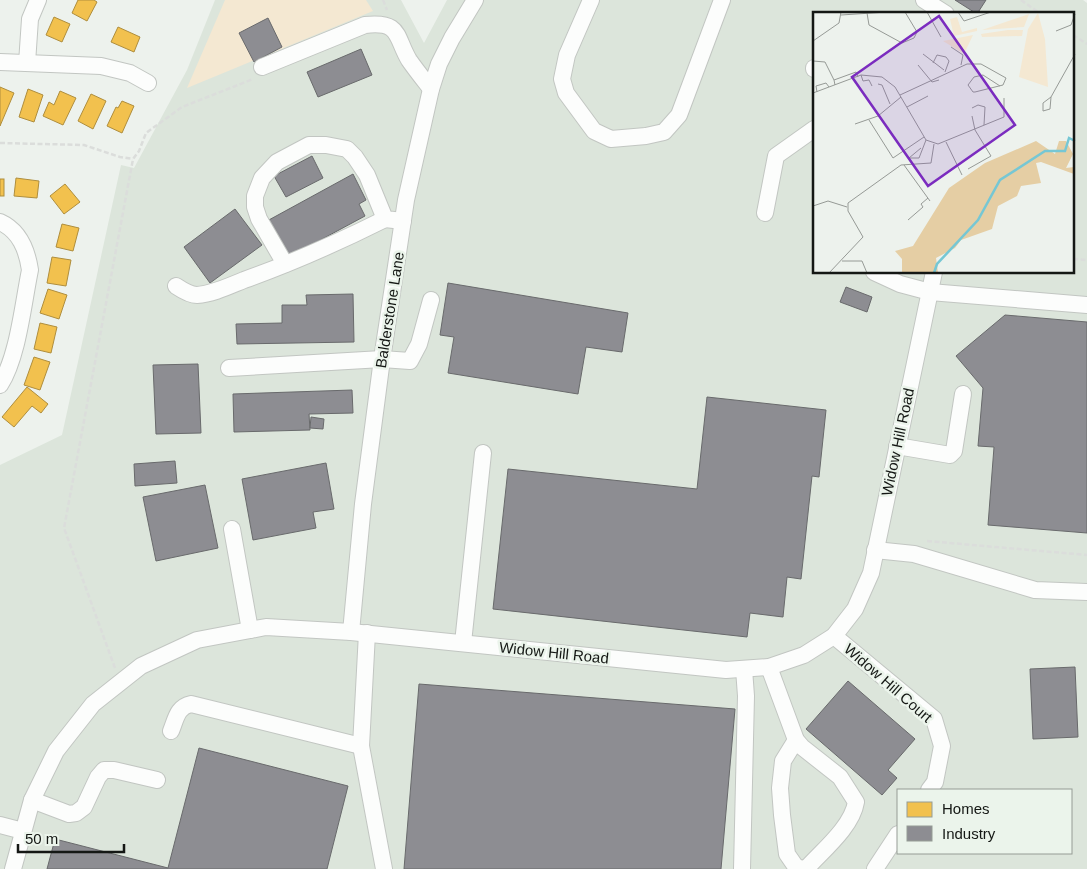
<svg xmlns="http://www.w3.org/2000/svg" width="1087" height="869" font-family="Arial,sans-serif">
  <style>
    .built { fill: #dce5db; fill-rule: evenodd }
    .green { fill: #f4e8d2 }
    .homes { fill: #f2c14e; stroke: #af8e3d }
    .industry { fill: #8d8d92; stroke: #696a6c }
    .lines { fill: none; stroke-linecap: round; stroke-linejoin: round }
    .minor-casing { stroke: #c2c6c2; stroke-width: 18 }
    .path { stroke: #dbdddb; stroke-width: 2.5; stroke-dasharray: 5 2.5; stroke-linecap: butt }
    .minor { stroke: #fcfdfc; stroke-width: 16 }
    .labels { text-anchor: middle; stroke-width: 5; stroke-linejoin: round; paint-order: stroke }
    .street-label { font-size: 15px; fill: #141714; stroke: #ebf4eb }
    .inset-river { fill: none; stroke: #76c7d4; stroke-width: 2.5 }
    .inset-road { fill: none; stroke: #969a96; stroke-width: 1 }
    .view { fill: #7b2cbf; fill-opacity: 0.15; stroke: #7b2cbf; stroke-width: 2.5 }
    .inset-edge { fill: none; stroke: #141714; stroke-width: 2.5 }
  </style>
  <rect width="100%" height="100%" fill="#edf2ed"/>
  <path class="built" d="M215,0H401L424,43L447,0H1083L1087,3V869H0V465L62,435L121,165L134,168L187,70ZM814,14H1073V272H814ZM898,790H1071V853H898Z"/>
  <polygon class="green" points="225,0 366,0 373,11 187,88"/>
  <g class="homes">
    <polygon points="78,0 94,0 97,2 87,21 72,13"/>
    <polygon points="54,17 70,24 62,42 46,35"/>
    <polygon points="118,27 140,37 134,52 111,42"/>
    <polygon points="0,87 14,93 0,126"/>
    <polygon points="28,89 43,95 34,122 19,117"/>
    <polygon points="60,91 76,98 63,125 43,116 49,102 54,105"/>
    <polygon points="91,94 106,101 93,129 78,121"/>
    <polygon points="122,101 134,106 122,133 107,126 116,107 118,108"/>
    <polygon points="16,178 39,181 37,198 14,196"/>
    <rect x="0" y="179" width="4" height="17"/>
    <polygon points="65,184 80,202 64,214 50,196"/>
    <polygon points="62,224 79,228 73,251 56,247"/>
    <polygon points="52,257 71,260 66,286 47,283"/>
    <polygon points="48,289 67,295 59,319 40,313"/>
    <polygon points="40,323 57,327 51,353 34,349"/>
    <polygon points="34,357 50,362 40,390 24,385"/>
    <polygon points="27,387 48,404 41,413 32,406 14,427 2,417"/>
  </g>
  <g class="industry">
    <polygon points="955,0 986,0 977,14"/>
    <polygon points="268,18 282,47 254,62 239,33"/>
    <polygon points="361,49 372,75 318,97 307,72"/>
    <polygon points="312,156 323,178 286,197 274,176"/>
    <polygon points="353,174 366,200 359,204 365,216 287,258 267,221"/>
    <polygon points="235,209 262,245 210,283 184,247"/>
    <polygon points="448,283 628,313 622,352 586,347 578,394 448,373 454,337 440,335"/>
    <polygon points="846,287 872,297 867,312 840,302"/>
    <polygon points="353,294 354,342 237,344 236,324 282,323 282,305 307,305 306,295"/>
    <polygon points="1005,315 1087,322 1087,533 988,525 994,447 978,446 983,388 956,356"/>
    <polygon points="198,364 201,433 156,434 153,365"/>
    <polygon points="352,390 353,413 309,414 310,430 234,432 233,394"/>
    <polygon points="707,397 826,410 819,477 812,476 801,579 787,577 783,617 750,613 747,637 493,609 508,469 697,489"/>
    <polygon points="311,417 324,419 323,429 310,428"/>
    <polygon points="175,461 177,483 135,486 134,464"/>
    <polygon points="326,463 334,509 313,512 316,528 253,540 242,479"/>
    <polygon points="205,485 218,548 156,561 143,497"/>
    <polygon points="1075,667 1078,737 1033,739 1030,669"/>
    <polygon points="848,681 915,739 888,770 897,778 882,795 806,729"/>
    <polygon points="419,684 735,709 721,869 404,869"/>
    <polygon points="199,748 348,786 327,869 47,869 55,839 168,868"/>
  </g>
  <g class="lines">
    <g class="minor-casing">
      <g id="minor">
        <polyline points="591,0 567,55 562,79 566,93 594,131 611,139 646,136 664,132 679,115 722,0"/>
        <polyline points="924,0 946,14"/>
        <polyline points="0,62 101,66 130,73 148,83"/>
        <polyline points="27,63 30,19 38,0"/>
        <path d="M262,67L365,25C401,21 395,36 409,60C416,70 424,80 431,89"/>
        <polyline points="814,68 814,69"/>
        <polyline points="765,213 776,156 814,129"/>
        <path d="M0,222C20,231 27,250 30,270C23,304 18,357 0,385"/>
        <polyline points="285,264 259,219 255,207 255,196 262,178 277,162 309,145 326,145 347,149 355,157 367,175 385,219 403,221"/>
        <polyline points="874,272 900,284 930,292 1087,305"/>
        <path d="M176,286C182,290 190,295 197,295C213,294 229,286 244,280C292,263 339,242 385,219"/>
        <polyline points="229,368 382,359 410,361 419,344 431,300"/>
        <polyline points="897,446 950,455 954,451 963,394"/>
        <polyline points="232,529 250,630"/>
        <polyline points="875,550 914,554 1035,590 1087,592"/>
        <polyline points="351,632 363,504 382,359 406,200 431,89 439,64 452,38 475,0"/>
        <polyline points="367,633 361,746 384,869"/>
        <polyline points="834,636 934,719 942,746 935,782 929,790"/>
        <polyline points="463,643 483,453"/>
        <path d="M769,667L796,740L802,747L840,777L856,802C852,827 822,851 806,869"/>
        <path d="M171,731C176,719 177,707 191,704L361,746"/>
        <polyline points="796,740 783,761 780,788 782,815 787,854 796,867 803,869"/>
        <polyline points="32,800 69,814 76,813 84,807 98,777 104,770 114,770 157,780"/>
        <polyline points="0,825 23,831"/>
        <polyline points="13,869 32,800 56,751 93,704 141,666 197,640 266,627 351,632 726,670 769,667 804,655 834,636 855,609 871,573 934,272"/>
        <polyline points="742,869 746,696 744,669"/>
        <polyline points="875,869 898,834"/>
      </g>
    </g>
    <g class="path">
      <polyline points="383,0 387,10"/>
      <polyline points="1021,0 1041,14"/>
      <polyline points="1073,35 1087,44"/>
      <polyline points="0,143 84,145 120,157 133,159"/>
      <polyline points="1073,259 1087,260"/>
      <polyline points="927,541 1087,555"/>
      <polyline points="115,668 64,528 133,159 139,151 146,133 182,107 253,79"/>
    </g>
    <use href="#minor" class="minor"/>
  </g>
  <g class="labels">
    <g class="street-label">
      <text transform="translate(390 310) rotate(-81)" y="5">Balderstone Lane</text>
      <text transform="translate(898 442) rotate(-78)" y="5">Widow Hill Road</text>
      <text transform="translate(554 653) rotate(6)" y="5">Widow Hill Road</text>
      <text transform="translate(888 683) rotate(41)" y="5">Widow Hill Court</text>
    </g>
  </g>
  <g transform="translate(813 12)">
    <rect width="261" height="261" fill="#edf2ed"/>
    <path d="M225,1L232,27L235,75L206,65L215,17ZM216,2L211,15L169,18ZM144,5L149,20L164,16V19L141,24L137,7ZM195,18H210L209,24L169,25L168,22ZM160,23L151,42L130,29Z" fill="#f4e8d2"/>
    <path d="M223,129L242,142L246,129H253L260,142L253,156L261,155V162L228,150L223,151L228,171L208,174L204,184L185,194L179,217L148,228L142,236L123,246L125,261H89V247L82,239L100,234L136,176L172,151Z" fill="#e5cea4"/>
    <path class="inset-river" d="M121,261L124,252L165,208L187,168L232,139H252L256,126L262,129"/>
    <path class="inset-road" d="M114,0L128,25M145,0L151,9L178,0M54,1L56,13L89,31L101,26L104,20L92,0M28,3L74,0M243,19L258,13L262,2M0,29L26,11L28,0M138,35L150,43L148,53M110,42L131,58M0,49L12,50L21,68M120,51L124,43L133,45L136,49L132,60M105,53L119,70L126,68M48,63L50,69L56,68L59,74M65,72L69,73L77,92M22,73L21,68L43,60L45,65M4,80L3,74L13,71L16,75M0,81L48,63L69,65L82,75L113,128L125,132L191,105V86M87,83L154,52H168L193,66L190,73L162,80H160L155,73L161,65L170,63L187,74M238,85L230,91V99L237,97L238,85L262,42M94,95L115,84M159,96L165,93L172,95L171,113M56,108L80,146L111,125M42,112L65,104L88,85M133,130L149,163M108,136L96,146H106L113,128M91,153L117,189M155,157L178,144L162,118L159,104M0,194L15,189L34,195M95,208L110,195L108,192L115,186M29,249H49L54,261M16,261L50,225L35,199V191L88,153L118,151L121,132"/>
    <path class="view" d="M126,4L202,113L115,174L39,65Z"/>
    <rect width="261" height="261" class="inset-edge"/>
  </g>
  <rect x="897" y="789" width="175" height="65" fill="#ebf4eb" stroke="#959c95"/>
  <rect x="907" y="802" width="25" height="15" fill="#f2c14e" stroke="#959c95"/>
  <text x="942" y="814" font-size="15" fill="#141714">Homes</text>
  <rect x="907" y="826" width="25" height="15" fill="#8d8d92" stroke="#959c95"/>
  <text x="942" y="839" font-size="15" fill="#141714">Industry</text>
  <path d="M18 844v8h106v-8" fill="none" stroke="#141714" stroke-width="2.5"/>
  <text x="25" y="844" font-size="15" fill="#141714" stroke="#ebf4eb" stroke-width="4" paint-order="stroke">50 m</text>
</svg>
